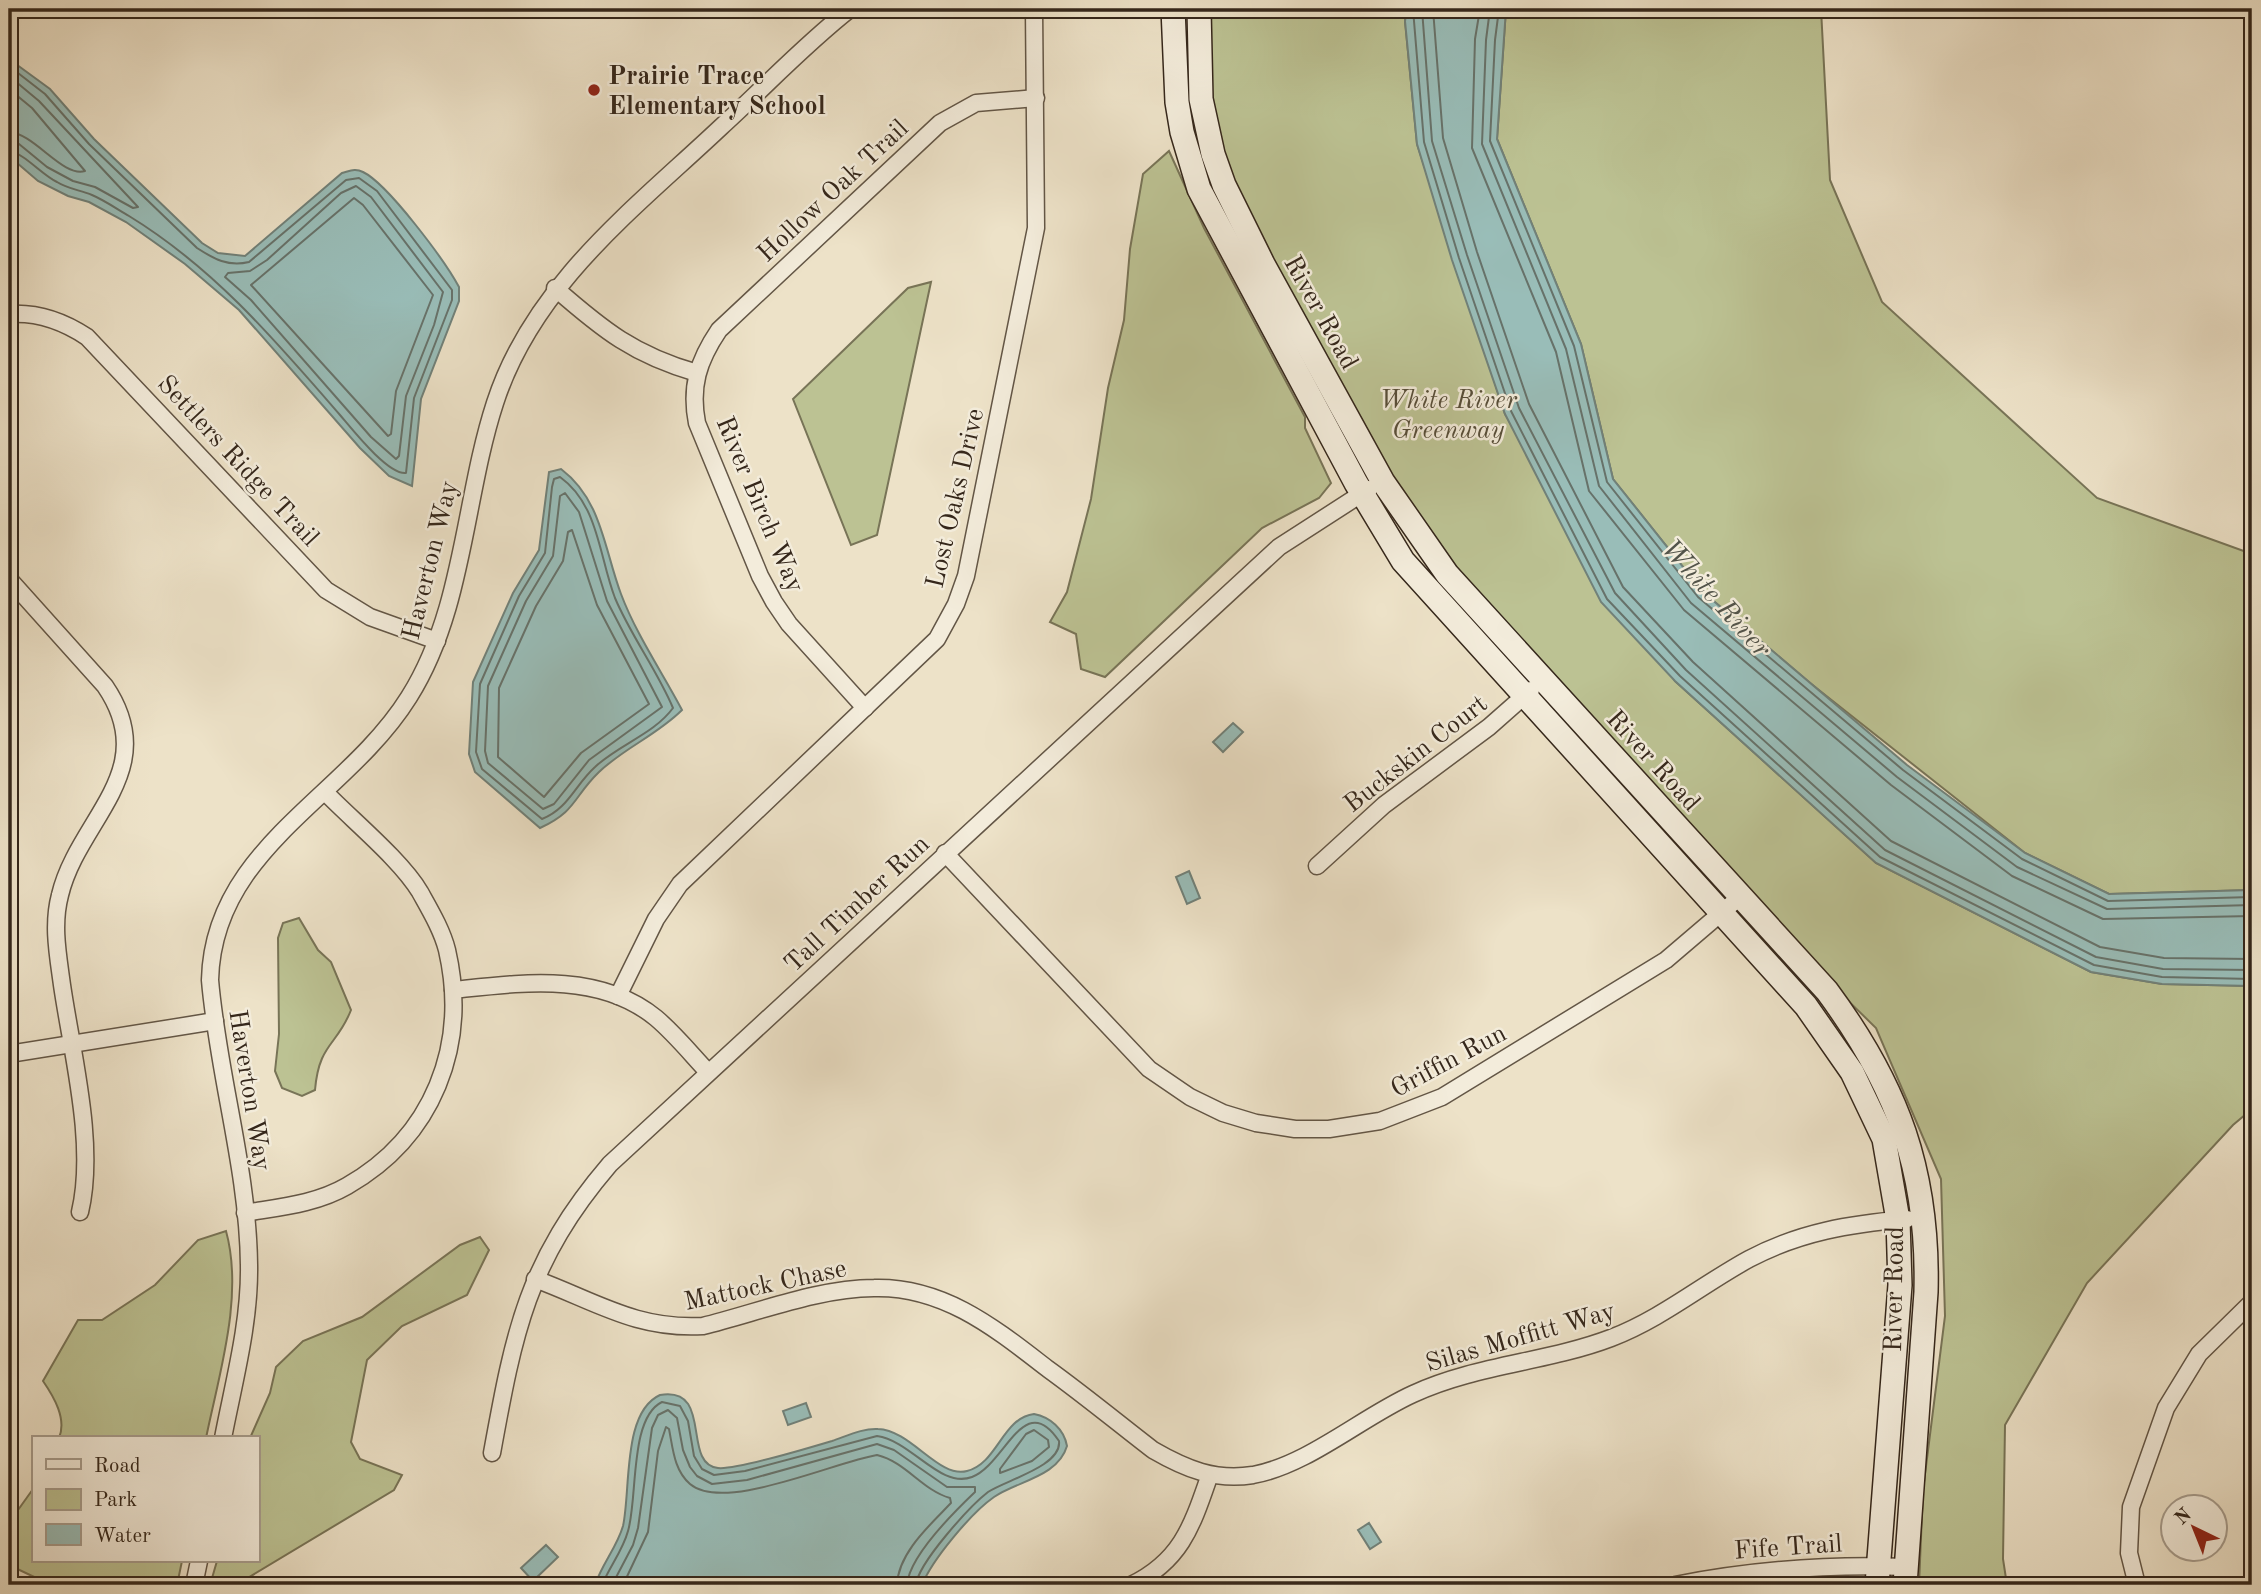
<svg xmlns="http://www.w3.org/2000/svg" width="2261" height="1594" font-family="'Old Standard TT',serif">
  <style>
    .green { fill: #bcc293; stroke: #787457; stroke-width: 2 }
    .water { fill: #99bdb8; stroke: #718179; stroke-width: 2 }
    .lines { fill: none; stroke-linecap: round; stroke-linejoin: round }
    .shore { stroke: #67726a; stroke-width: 2 }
    .minor-casing { stroke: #635646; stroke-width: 19 }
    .secondary-casing { stroke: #35271b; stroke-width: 26 }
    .minor { stroke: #f3ecdb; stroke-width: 16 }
    .secondary { stroke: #f3ecdb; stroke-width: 23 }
    .poi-dot { fill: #8f2418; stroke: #f3ecdb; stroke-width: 2.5 }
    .labels { text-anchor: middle; stroke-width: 5; stroke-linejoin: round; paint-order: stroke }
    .poi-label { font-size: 26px; font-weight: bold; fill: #35271b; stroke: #f3ecdb; text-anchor: start }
    .street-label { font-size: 26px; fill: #35271b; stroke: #f3ecdb }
    .park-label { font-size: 26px; font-style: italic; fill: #574e39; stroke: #f3ecdb }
    .water-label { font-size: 28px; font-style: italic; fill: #53544a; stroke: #f3ecdb }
  </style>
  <rect width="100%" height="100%" fill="#ede2c8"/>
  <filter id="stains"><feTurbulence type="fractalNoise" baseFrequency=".00286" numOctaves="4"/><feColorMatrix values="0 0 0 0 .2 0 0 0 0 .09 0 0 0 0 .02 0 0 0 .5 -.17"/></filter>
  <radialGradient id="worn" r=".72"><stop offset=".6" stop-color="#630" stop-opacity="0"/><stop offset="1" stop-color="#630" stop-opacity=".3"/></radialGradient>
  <g class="green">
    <polygon points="1199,9 1407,9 1405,21 1417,144 1505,414 1675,681 1876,863 2091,972 2162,984 2252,986 2252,1109 2233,1125 2087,1283 2005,1425 2003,1559 2007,1585 1919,1585 1923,1490 1945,1316 1941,1179 1876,1028 1741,896 1478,607 1397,485 1361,418 1263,264 1224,185"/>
    <polygon points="1506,9 1821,9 1830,180 1882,302 2097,498 2252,554 2252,890 2109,894 2025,853 1810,683 1703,592 1613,479 1581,344 1497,139"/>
    <polygon points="1169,151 1204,228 1305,417 1305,428 1331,483 1319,498 1262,528 1105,677 1081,669 1076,634 1050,622 1067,592 1091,499 1108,388 1124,320 1130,249 1143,174"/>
    <polygon points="931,282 877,535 851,545 793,399 908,288"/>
    <path d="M299,918L318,950L331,962L351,1010C337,1046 319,1043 315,1090L302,1096L282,1088L275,1071L279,1034L278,938L283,923Z"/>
    <path d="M226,1231C244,1296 219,1374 206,1438H59C67,1419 54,1397 43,1381L78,1320H102L155,1285L198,1240Z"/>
    <polygon points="480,1237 489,1250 467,1295 402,1326 367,1360 351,1442 360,1459 402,1475 394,1490 241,1582 210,1585 217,1561 257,1561 257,1438 250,1438 270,1393 276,1367 303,1341 362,1317 460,1245"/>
    <polygon points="33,1489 33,1561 182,1561 177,1585 51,1585 9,1565 9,1514 18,1510"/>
  </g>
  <g class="water">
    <polygon points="1407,9 1506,9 1497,139 1581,344 1613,479 1703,592 1907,765 2025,853 2109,894 2252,890 2252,986 2162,984 2091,972 1876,863 1675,681 1601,602 1505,414 1452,260 1417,144 1405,21"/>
    <path d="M9,59L50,89L94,139L202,243L218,253L245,256L342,173C350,171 355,168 363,172C388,184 445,261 459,287V301L421,399L412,486L389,476L360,448L239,310L185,264L126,222L89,202L68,196L38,181L9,156Z"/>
    <path d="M561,469C602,500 604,549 621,594C636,634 662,672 682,710C657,735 624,748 599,772C573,797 577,811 540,828L475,772L469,754L473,682L513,593L539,550L549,472Z"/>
    <polygon points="1233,723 1243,732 1223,752 1213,742"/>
    <polygon points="1189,871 1200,898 1187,904 1176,877"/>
    <path d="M660,1395C714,1386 681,1464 718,1468C735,1470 812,1447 832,1441C847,1436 863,1428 878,1429C911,1430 939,1479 967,1471C998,1463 1002,1418 1034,1414C1050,1417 1064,1429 1067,1446C1058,1477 1017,1481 994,1497C971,1513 932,1560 922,1585H595C602,1564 617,1547 623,1526C631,1490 622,1412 660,1395Z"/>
    <polygon points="806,1403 811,1417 788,1425 783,1411"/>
    <polygon points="1369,1523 1381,1542 1370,1549 1358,1530"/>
    <polygon points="546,1545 558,1557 533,1581 521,1568"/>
  </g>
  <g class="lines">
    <g class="shore">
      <polyline points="1413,9 1424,142 1459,258 1511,411 1607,599 1680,676 1880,857 2094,965 2162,977 2252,979"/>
      <polyline points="1422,9 1432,141 1467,255 1519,408 1615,593 1686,670 1885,850 2096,957 2163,969 2252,970"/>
      <polyline points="1433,9 1443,138 1477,252 1529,404 1623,587 1693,662 1891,841 2100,947 2164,958 2252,959"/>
      <polyline points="1480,9 1475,39 1472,148 1556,352 1589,491 1684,610 1891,785 2012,876 2103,919 2252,916"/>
      <polyline points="1490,9 1486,40 1482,144 1566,349 1599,486 1691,603 1897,777 2017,867 2107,909 2252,905"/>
      <polyline points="1499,9 1495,40 1490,141 1574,346 1607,482 1698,597 1903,770 2022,859 2108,901 2252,897"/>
      <path d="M9,66L45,94L89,144L197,248C214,259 228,267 249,262L346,180L359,178L377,191L452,290V300L414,398L406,473C388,475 352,429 340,415C275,340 214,268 129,216C117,209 104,200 92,195C80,190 68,189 57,182C42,175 24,153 9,151"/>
      <polyline points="9,76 39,101 138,207 133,208 95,187 73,181 47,167 19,144 9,142"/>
      <path d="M9,89L32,108L85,171C63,178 34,133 9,132"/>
      <polygon points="356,186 371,197 443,292 434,325 406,396 399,456 396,459 371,437 251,300 225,277 228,273 250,271 267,260 341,193"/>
      <polygon points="354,198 363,205 433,295 396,391 391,434 388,436 251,285"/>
      <path d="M560,477C599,505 599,557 615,598C631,636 657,670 673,708C654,734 618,745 595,767C575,785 568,809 542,819L482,769L476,752L480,684L519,596L545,553L552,487L554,479Z"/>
      <polygon points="565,493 579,512 607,601 662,707 589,760 554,804 543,809 488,763 485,751 488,686 526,601 553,556 560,496"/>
      <polygon points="572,530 597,605 649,704 581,753 544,797 498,757 499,688 536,606 563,561 568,532"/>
      <polygon points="1034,1430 1048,1440 1049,1447 1032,1461 1000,1473 1000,1469 1026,1434"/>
      <path d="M602,1585C610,1566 623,1550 628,1531C638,1498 629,1418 662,1402L680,1406L688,1421L694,1456L702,1469L714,1475L745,1471L877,1436C912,1441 940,1489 972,1477C1005,1465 1024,1388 1059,1441C1062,1466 1006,1480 988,1492C970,1506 918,1563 916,1585"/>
      <path d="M612,1585L633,1545L638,1528L652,1428L658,1415L668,1410L677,1418L683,1450L690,1467L697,1476L712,1484L747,1480L877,1444L894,1450L947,1487H975V1492C954,1512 909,1556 907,1585"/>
      <path d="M623,1585L648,1532L658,1451L666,1427L669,1429C673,1449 674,1470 690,1484C724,1513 834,1462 877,1455C906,1462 922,1490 950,1498L951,1503C930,1525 898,1553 897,1585"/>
    </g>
    <g class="minor-casing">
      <g id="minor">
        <path d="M555,288C603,330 634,355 697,373"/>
        <path d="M9,314C38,312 63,321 87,337L326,590L370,617L437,641"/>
        <path d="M9,579L105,686C163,771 78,819 60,895C52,925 58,955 62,985C72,1054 96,1144 80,1212"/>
        <path d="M865,708L789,624L774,602L760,576L697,423C690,387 698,361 719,330L940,123L976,103L1036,98"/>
        <polyline points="945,853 1149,1069 1190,1097 1223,1113 1256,1123 1295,1129 1329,1129 1380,1121 1442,1097 1666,960 1741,896"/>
        <polyline points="1317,866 1384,805 1489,727 1531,690"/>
        <path d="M453,990C520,983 599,971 656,1018C675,1034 691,1054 708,1072"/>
        <polyline points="618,996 656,919 680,884 937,639 956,604 966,576 1036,228 1034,9"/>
        <polyline points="9,1054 215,1021"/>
        <path d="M245,1213C280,1207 316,1204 347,1186C433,1137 469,1046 447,950C442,930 430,910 420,892C401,860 352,820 325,792"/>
        <path d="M535,1279C595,1301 636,1330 703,1326C756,1313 819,1288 874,1288C944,1286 996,1329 1048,1369C1084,1395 1118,1423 1153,1450C1186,1469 1215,1481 1253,1475C1308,1465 1362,1417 1413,1394C1475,1365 1548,1362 1611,1338C1661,1319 1703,1284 1749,1259C1800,1232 1850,1224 1907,1219"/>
        <path d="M223,1438C234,1381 250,1323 249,1265C248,1169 218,1075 210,980C213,848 346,798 409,697C464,610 464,498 495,403C533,285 634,209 721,127C764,88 805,44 850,9"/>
        <path d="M492,1453C514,1332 527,1261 610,1164L1279,547L1369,489"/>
        <polyline points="194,1585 199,1561"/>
        <path d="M1131,1585C1181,1561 1192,1526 1209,1477"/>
        <path d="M1675,1585C1752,1570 1827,1564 1906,1567"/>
        <polyline points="2137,1585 2129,1553 2131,1507 2166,1408 2199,1354 2252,1302"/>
      </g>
    </g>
    <g class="secondary-casing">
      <g id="secondary">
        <polyline points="1173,9 1177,102 1182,132 1199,189 1356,483 1403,561 1806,1006 1852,1072 1884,1139 1898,1220 1900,1285 1877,1585"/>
        <path d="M1199,9L1201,99L1213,154L1224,185L1263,264L1383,482L1447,574L1827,991C1898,1087 1929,1172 1926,1292L1905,1585"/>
      </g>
    </g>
    <use href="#minor" class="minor"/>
    <use href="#secondary" class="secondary"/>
  </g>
  <circle class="poi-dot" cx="594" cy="90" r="7"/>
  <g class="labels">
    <g class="poi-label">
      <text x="608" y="84">Prairie Trace<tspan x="608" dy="30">Elementary School</tspan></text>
    </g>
    <g class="street-label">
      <text transform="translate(832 190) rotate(-43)" y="9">Hollow Oak Trail</text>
      <text transform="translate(1322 312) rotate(61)" y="9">River Road</text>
      <text transform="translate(239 460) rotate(47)" y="9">Settlers Ridge Trail</text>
      <text transform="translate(954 498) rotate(-77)" y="9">Lost Oaks Drive</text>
      <text transform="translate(761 504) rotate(67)" y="9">River Birch Way</text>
      <text transform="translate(429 560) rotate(-76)" y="9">Haverton Way</text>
      <text transform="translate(1415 753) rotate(-38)" y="9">Buckskin Court</text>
      <text transform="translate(1654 760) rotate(48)" y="9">River Road</text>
      <text transform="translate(856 903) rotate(-43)" y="9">Tall Timber Run</text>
      <text transform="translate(1448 1060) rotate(-28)" y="9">Griffin Run</text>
      <text transform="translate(251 1090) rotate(81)" y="9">Haverton Way</text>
      <text transform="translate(765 1284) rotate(-12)" y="9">Mattock Chase</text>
      <text transform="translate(1893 1289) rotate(-89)" y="9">River Road</text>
      <text transform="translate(1520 1336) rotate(-16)" y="9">Silas Moffitt Way</text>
      <text transform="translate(1788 1546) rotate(-4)" y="9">Fife Trail</text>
    </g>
    <g class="park-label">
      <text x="1448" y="408">White River<tspan x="1448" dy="30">Greenway</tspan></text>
    </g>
    <g class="water-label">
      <text transform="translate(1717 597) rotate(48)" y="10">White River</text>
    </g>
  </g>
  <rect width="2261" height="1594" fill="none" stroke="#ede2c8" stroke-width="35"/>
  <rect x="10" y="10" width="2240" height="1573" fill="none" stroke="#35271b" stroke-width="3.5"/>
  <rect x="18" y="18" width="2226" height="1559" fill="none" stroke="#35271b" stroke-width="2"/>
  <rect x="32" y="1436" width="228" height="126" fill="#f3ecdb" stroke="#a79d8e" stroke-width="2"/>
  <rect x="46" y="1459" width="35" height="10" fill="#f3ecdb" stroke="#a79d8e" stroke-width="2"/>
  <text x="94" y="1472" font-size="21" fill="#35271b">Road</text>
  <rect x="46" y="1489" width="35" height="21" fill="#bcc293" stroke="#a79d8e" stroke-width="2"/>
  <text x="94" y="1506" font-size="21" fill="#35271b">Park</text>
  <rect x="46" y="1524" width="35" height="21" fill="#99bdb8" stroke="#a79d8e" stroke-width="2"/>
  <text x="94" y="1542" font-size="21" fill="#35271b">Water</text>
  <g transform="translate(2194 1528) rotate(317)"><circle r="33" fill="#f3ecdb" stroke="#a79d8e" stroke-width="2"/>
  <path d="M0-5L12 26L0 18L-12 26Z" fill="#8f2418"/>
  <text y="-10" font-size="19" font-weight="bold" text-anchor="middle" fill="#35271b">N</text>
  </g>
  <rect width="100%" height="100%" filter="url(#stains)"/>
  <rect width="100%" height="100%" fill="url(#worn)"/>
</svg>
